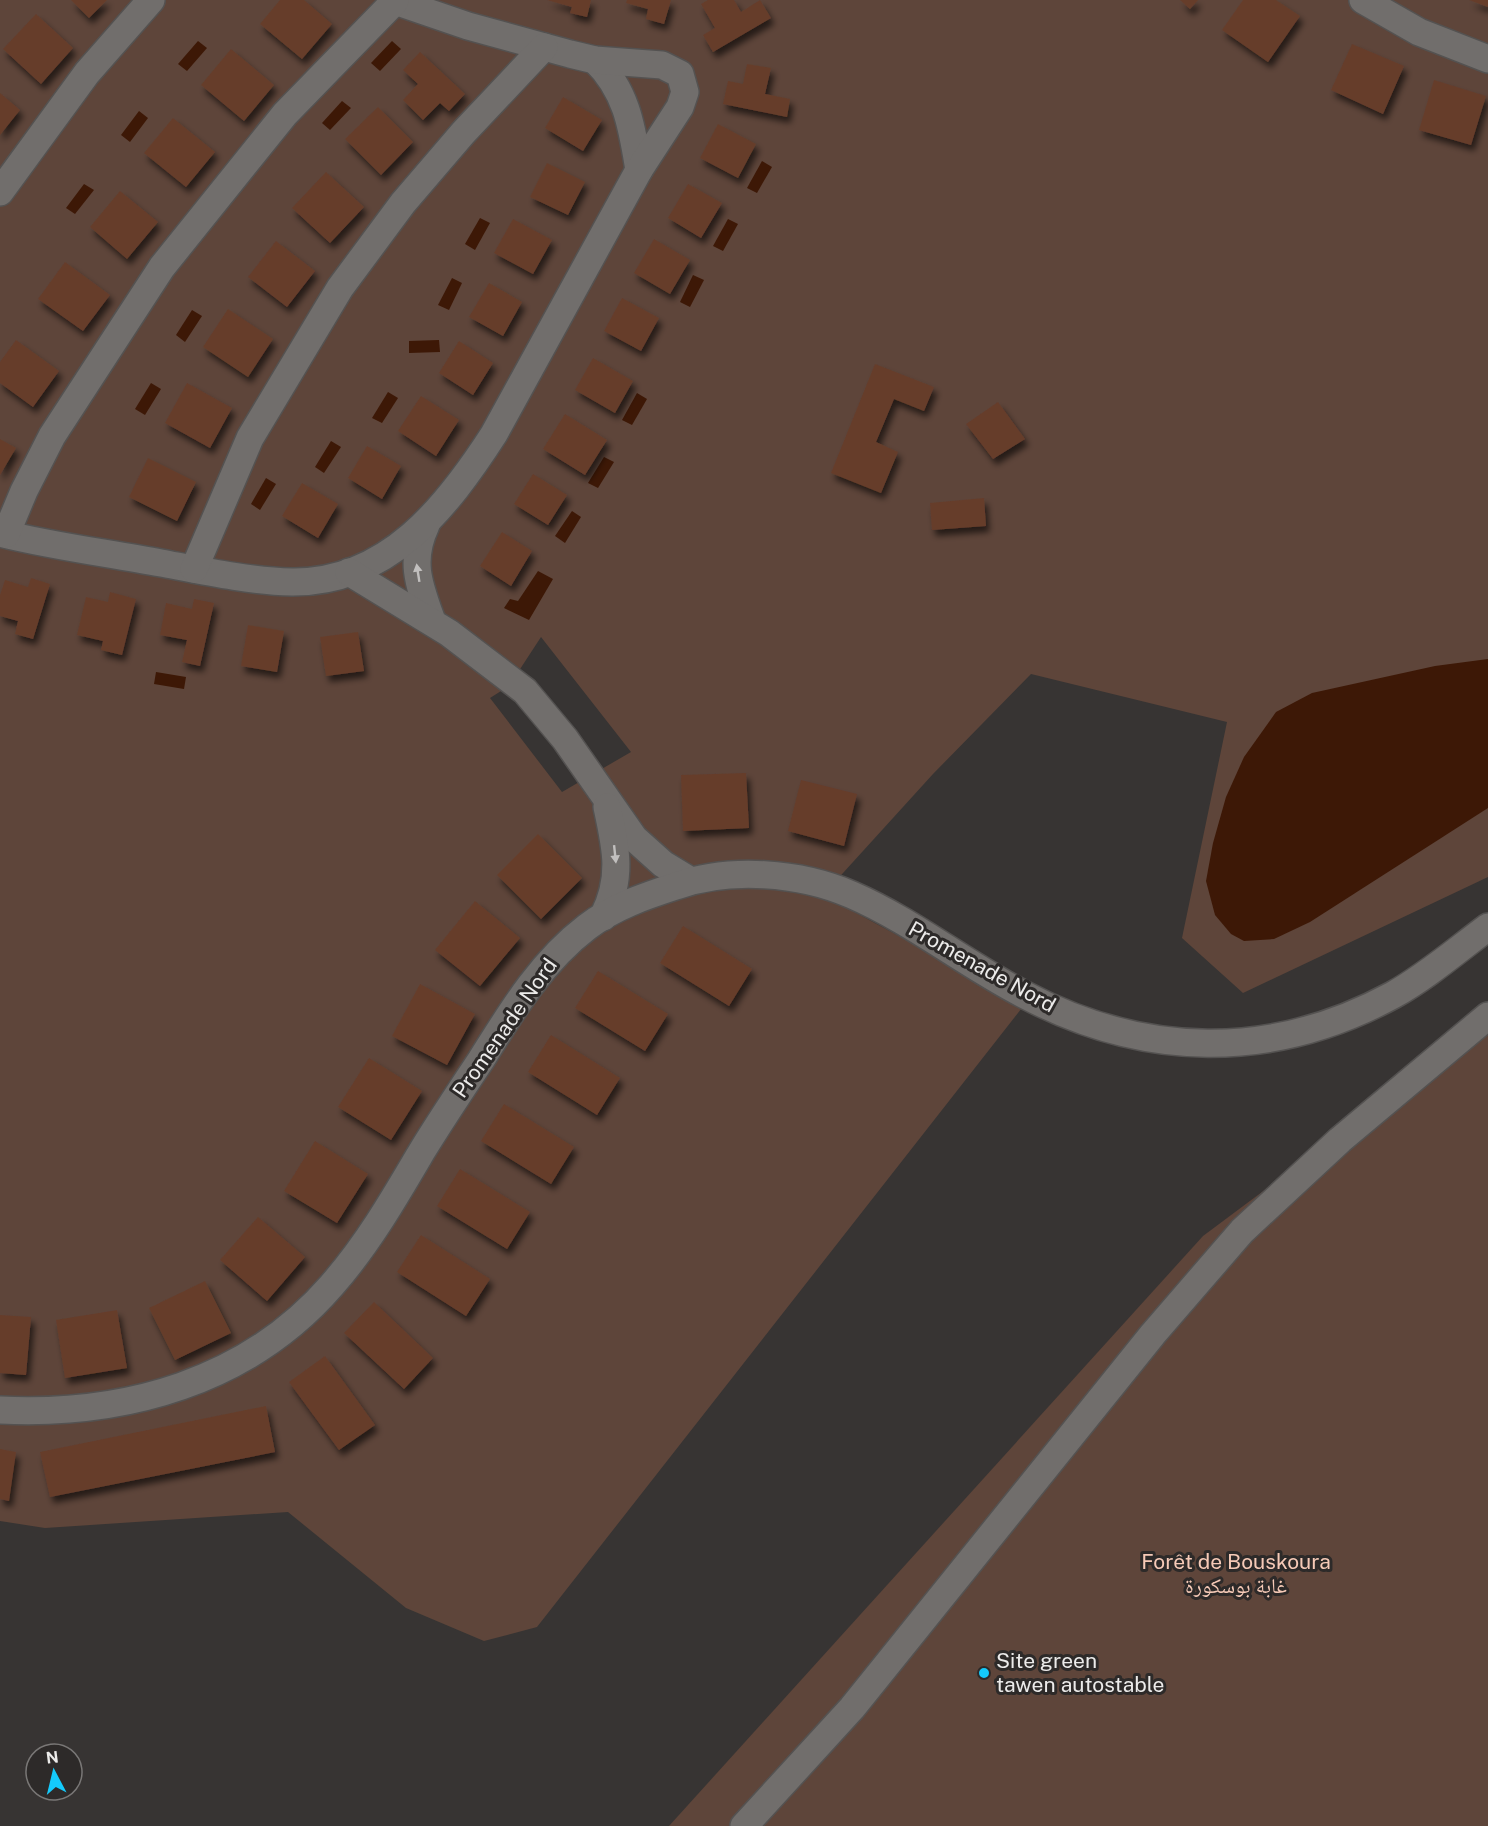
<svg xmlns="http://www.w3.org/2000/svg" width="1488" height="1826" font-family="'Public Sans','Noto Naskh Arabic',sans-serif">
  <style>
    .green { fill: #5e453a; fill-rule: evenodd }
    .water { fill: #3d1806 }
    .building { fill: #663d2b; filter: url(#shadow) }
    .lines { fill: none; stroke-linecap: round; stroke-linejoin: round }
    .minor-casing { stroke: #545251; stroke-width: 30 }
    .minor { stroke: #716e6c; stroke-width: 27 }
    .oneway { fill: #c1bfbe }
    .poi-dot { fill: #14cafb; stroke: #2d2a29; stroke-width: 2 }
    .labels { text-anchor: middle; stroke-width: 6; stroke-linejoin: round; paint-order: stroke }
    .street-label { font-size: 21px; fill: #ecebea; stroke: #2d2a29 }
    .park-label { font-size: 21px; fill: #f6cab7; stroke: #2d2a29 }
    .poi-label { font-size: 21px; fill: #ecebea; stroke: #2d2a29; text-anchor: start }
  </style>
  <defs>
    <filter id="shadow"><feDropShadow dx="3.5" dy="6" stdDeviation="3" flood-color="#0009"/></filter>
  </defs>
  <rect width="100%" height="100%" fill="#373433"/>
  <g class="green">
    <path d="M0,0H1488V877L1243,993L1182,938L1227,722L1031,674L933,774L823,895L1025,1004L537,1627L484,1641L406,1608L288,1512L45,1528L0,1521ZM541,637L631,752L562,792L490,698L509,686Z"/>
    <polygon points="1488,1023 1488,1826 669,1826 1203,1236"/>
  </g>
  <g class="water">
    <polygon points="198,41 207,48 187,71 178,64"/>
    <polygon points="392,41 401,49 380,71 371,63"/>
    <polygon points="342,101 351,108 330,130 322,123"/>
    <polygon points="139,111 148,118 130,142 121,135"/>
    <polygon points="762,161 772,167 757,193 747,188"/>
    <polygon points="84,184 94,190 75,214 66,208"/>
    <polygon points="480,218 490,223 475,250 465,244"/>
    <polygon points="728,219 738,224 723,251 713,246"/>
    <polygon points="693,275 704,280 690,307 680,302"/>
    <polygon points="452,278 462,283 449,310 438,305"/>
    <polygon points="192,310 202,316 185,342 176,335"/>
    <polygon points="439,340 440,352 409,353 409,341"/>
    <polygon points="151,383 161,389 145,415 135,409"/>
    <polygon points="388,392 398,398 382,423 372,418"/>
    <polygon points="637,393 647,399 632,425 622,420"/>
    <polygon points="331,441 341,447 324,473 315,467"/>
    <polygon points="604,457 614,462 598,488 588,483"/>
    <polygon points="266,478 276,484 260,510 251,504"/>
    <polygon points="572,511 581,517 565,543 555,536"/>
    <polygon points="538,571 553,579 529,620 504,608 510,599 518,601"/>
    <polygon points="1488,659 1488,808 1310,922 1274,939 1244,941 1231,934 1215,915 1206,881 1213,843 1226,797 1244,757 1276,712 1312,693 1435,666"/>
    <polygon points="156,672 186,677 184,689 154,684"/>
  </g>
  <g class="building">
    <polygon points="71,0 107,0 89,18"/>
    <polygon points="280,0 304,0 332,24 302,59 260,24"/>
    <polygon points="547,0 591,0 587,17 570,13 572,7"/>
    <polygon points="627,0 671,0 664,24 646,19 648,9 626,3"/>
    <polygon points="708,0 734,0 741,12 760,0 771,18 713,52 703,35 715,28 701,4"/>
    <polygon points="1180,0 1198,0 1190,9"/>
    <polygon points="1243,0 1276,0 1300,16 1268,62 1222,30"/>
    <polygon points="1469,0 1488,0 1488,7"/>
    <polygon points="36,14 73,48 41,84 3,49"/>
    <polygon points="1352,44 1404,66 1383,114 1331,90"/>
    <polygon points="231,49 274,85 244,121 201,85"/>
    <polygon points="420,52 465,94 449,111 440,103 423,120 403,100 418,84 403,70"/>
    <polygon points="747,64 771,68 765,94 790,99 787,117 723,104 728,81 743,84"/>
    <polygon points="1434,80 1486,96 1471,145 1419,130"/>
    <polygon points="0,93 20,110 0,135"/>
    <polygon points="563,97 602,120 583,151 545,128"/>
    <polygon points="378,107 413,142 381,175 345,139"/>
    <polygon points="173,118 215,152 186,187 144,153"/>
    <polygon points="718,124 756,144 738,178 700,158"/>
    <polygon points="547,163 585,182 568,215 530,197"/>
    <polygon points="326,172 364,207 330,243 292,208"/>
    <polygon points="688,184 722,203 701,238 668,218"/>
    <polygon points="120,191 158,222 127,259 90,227"/>
    <polygon points="513,219 552,240 533,274 494,253"/>
    <polygon points="654,239 690,260 670,294 634,273"/>
    <polygon points="276,241 315,271 287,307 248,277"/>
    <polygon points="65,262 110,295 83,331 38,299"/>
    <polygon points="489,283 522,302 503,336 469,317"/>
    <polygon points="622,298 659,318 641,351 604,331"/>
    <polygon points="228,309 273,339 248,377 203,347"/>
    <polygon points="16,340 59,371 33,407 0,383 0,362"/>
    <polygon points="459,341 493,363 473,395 439,373"/>
    <polygon points="593,358 633,381 615,413 575,390"/>
    <polygon points="875,364 934,387 924,411 894,399 876,442 898,452 881,493 831,473"/>
    <polygon points="187,383 232,408 210,448 165,423"/>
    <polygon points="421,396 459,420 436,456 398,431"/>
    <polygon points="998,402 1025,439 993,459 966,424"/>
    <polygon points="565,414 607,440 585,475 543,449"/>
    <polygon points="0,439 16,448 0,475"/>
    <polygon points="367,446 401,466 382,499 348,478"/>
    <polygon points="148,458 196,482 177,521 129,497"/>
    <polygon points="533,474 567,495 548,525 514,504"/>
    <polygon points="302,483 338,504 318,538 282,516"/>
    <polygon points="984,498 986,526 932,530 930,503"/>
    <polygon points="502,532 532,551 511,586 480,566"/>
    <polygon points="31,578 50,584 33,639 15,634 18,621 0,616 0,595 5,580 28,587"/>
    <polygon points="110,592 136,599 122,655 101,650 103,641 77,635 86,597 108,602"/>
    <polygon points="194,599 214,603 200,666 182,662 187,640 160,635 166,603 192,609"/>
    <polygon points="248,625 284,631 277,672 241,666"/>
    <polygon points="358,632 364,671 326,676 320,637"/>
    <polygon points="746,773 749,828 683,831 681,775"/>
    <polygon points="801,780 857,794 844,846 788,831"/>
    <polygon points="538,834 582,878 541,919 497,875"/>
    <polygon points="475,901 520,938 480,986 435,950"/>
    <polygon points="683,926 752,969 729,1006 660,963"/>
    <polygon points="598,971 668,1014 645,1051 575,1008"/>
    <polygon points="420,984 475,1014 447,1065 392,1036"/>
    <polygon points="551,1035 620,1078 597,1115 528,1072"/>
    <polygon points="369,1058 422,1091 391,1140 338,1107"/>
    <polygon points="504,1104 574,1147 551,1184 481,1141"/>
    <polygon points="315,1141 368,1174 337,1223 284,1191"/>
    <polygon points="460,1169 530,1212 507,1249 437,1206"/>
    <polygon points="258,1217 305,1257 267,1301 220,1260"/>
    <polygon points="421,1235 490,1279 466,1316 397,1272"/>
    <polygon points="205,1281 231,1333 175,1360 149,1308"/>
    <polygon points="374,1302 433,1358 404,1389 344,1333"/>
    <polygon points="117,1310 127,1368 65,1378 56,1320"/>
    <polygon points="0,1315 31,1317 26,1375 0,1373"/>
    <polygon points="325,1356 375,1425 339,1450 289,1382"/>
    <polygon points="266,1406 275,1452 50,1497 40,1452"/>
    <polygon points="0,1449 16,1452 9,1501 0,1499"/>
  </g>
  <g class="lines">
    <g class="minor-casing">
      <g id="minor">
        <polyline points="1363,0 1419,32 1488,59"/>
        <path d="M595,60C627,91 632,128 639,170"/>
        <polyline points="0,192 87,73 151,0"/>
        <path d="M426,525C409,561 419,585 432,621"/>
        <path d="M0,533C52,546 108,553 161,563C203,571 249,581 292,582C388,583 447,507 494,434L639,170L680,107L685,92L680,74L662,65L595,60L570,54L468,26L392,0"/>
        <polyline points="6,534 24,491 52,436 162,267 285,114 395,1"/>
        <polyline points="194,569 250,438 340,288 403,203 463,133 544,47"/>
        <polyline points="349,572 449,633 525,691 565,739 634,838 663,864 691,881"/>
        <path d="M603,917C623,878 616,848 607,807"/>
        <path d="M0,1410C125,1416 248,1382 332,1285C368,1244 395,1197 422,1151C441,1120 461,1090 481,1060C511,1012 541,962 587,927C613,907 645,896 676,886C729,867 800,872 852,895C912,921 965,964 1023,994C1144,1058 1271,1061 1393,995C1427,976 1457,950 1488,927"/>
        <polyline points="744,1826 852,1708 1153,1334 1242,1231 1340,1140 1488,1016"/>
      </g>
    </g>
    <use href="#minor" class="minor"/>
  </g>
  <defs><path id="oneway-solid" d="M-6-.8H1V-3.2L6.5 0L1 3.2V.8H-6Z" transform="scale(1.5)"/></defs>
  <g class="oneway">
    <use href="#oneway-solid" transform="translate(418 573) rotate(-99)"/>
    <use href="#oneway-solid" transform="translate(615 854) rotate(84)"/>
  </g>
  <circle class="poi-dot" cx="984" cy="1673" r="6"/>
  <g class="labels">
    <g class="street-label">
      <text transform="translate(982 967) rotate(29)" y="7">Promenade Nord</text>
      <text transform="translate(505 1028) rotate(-55)" y="7">Promenade Nord</text>
    </g>
    <g class="park-label">
      <text x="1236" y="1569">Forêt de Bouskoura<tspan x="1236" dy="24">غابة بوسكورة</tspan></text>
    </g>
    <g class="poi-label">
      <text x="996" y="1668">Site green<tspan x="996" dy="24">tawen autostable</tspan></text>
    </g>
  </g>
  <g transform="translate(54 1772) rotate(353)"><circle r="28" fill="#2d2a29" stroke="#797776" stroke-width="1.5"/>
  <path d="M0-4.5L10 22L0 15L-10 22Z" fill="#14cafb"/>
  <text y="-9" font-size="16" font-weight="bold" text-anchor="middle" fill="#ecebea">N</text>
  </g>
</svg>
